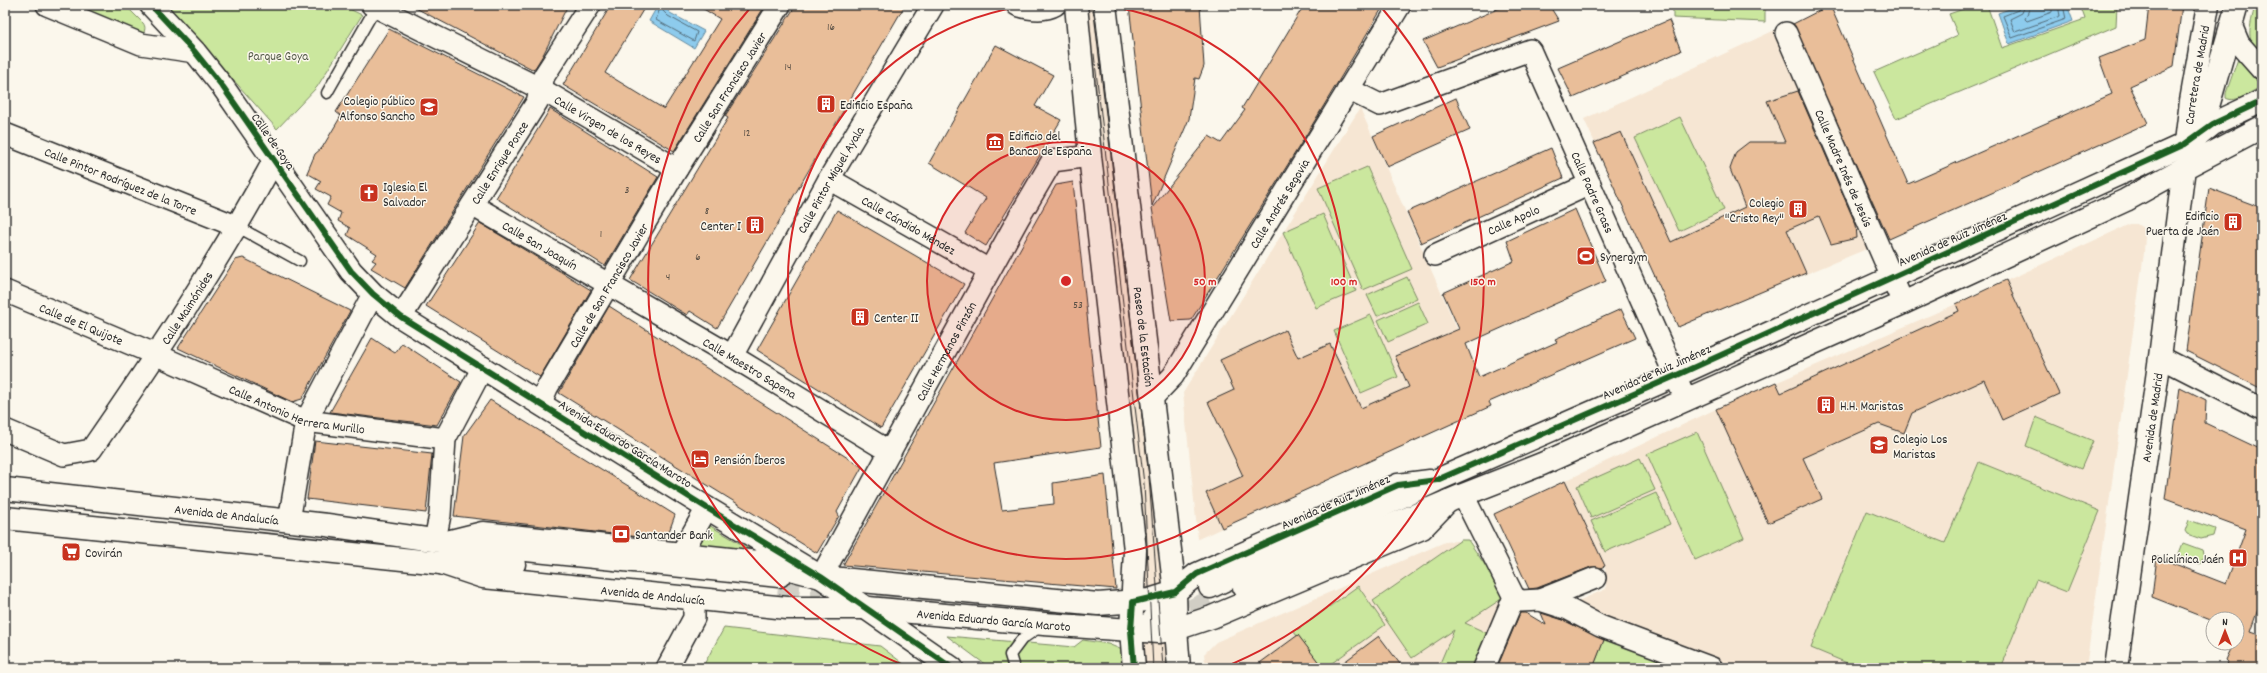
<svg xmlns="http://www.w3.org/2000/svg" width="2267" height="673" font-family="Dekko,sans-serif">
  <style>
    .built { fill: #f6e6d3 }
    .green { fill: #cbe79e; stroke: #7b8964 }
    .water { fill: #8dcbed; stroke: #668b9f }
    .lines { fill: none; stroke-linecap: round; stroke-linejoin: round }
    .shore { stroke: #526b79; stroke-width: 1 }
    .building { fill: #e9be99; stroke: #2b2b2b }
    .primary-tunnel { stroke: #d1cec5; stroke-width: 22; stroke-dasharray: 22 11; stroke-linecap: butt }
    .lane-casing { stroke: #2b2b2b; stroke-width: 13 }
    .street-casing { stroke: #2b2b2b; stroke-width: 24 }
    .secondary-casing { stroke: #2b2b2b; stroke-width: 25 }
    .primary-casing { stroke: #2b2b2b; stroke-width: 25 }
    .lane { stroke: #fbf7ec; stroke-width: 10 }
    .street { stroke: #fbf7ec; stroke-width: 21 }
    .secondary { stroke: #fbf7ec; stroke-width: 22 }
    .primary { stroke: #fbf7ec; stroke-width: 22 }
    .tram { stroke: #2b2b2b; stroke-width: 1 }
    .cycleway-casing { stroke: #fbf7ec; stroke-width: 8 }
    .cycleway { stroke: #1b5e20; stroke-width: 6 }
    .ring { fill: none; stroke: #d62828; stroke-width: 2 }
    .labels { text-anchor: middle; stroke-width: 3; stroke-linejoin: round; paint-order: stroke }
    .number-label { font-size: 11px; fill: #5a5046 }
    .park-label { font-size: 13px; fill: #535a48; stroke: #fbf7ec }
    .street-label { font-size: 13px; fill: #2b2b2b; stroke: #fbf7ec }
    .poi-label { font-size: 13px; fill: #2b2b2b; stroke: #fbf7ec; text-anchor: start }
    .centre { fill: #d62828; stroke: #fbf7ec; stroke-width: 2 }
    .ring-label { font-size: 12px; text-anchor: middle; font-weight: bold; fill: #d62828; stroke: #fbf7ec; stroke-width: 3; stroke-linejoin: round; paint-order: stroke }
  </style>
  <rect width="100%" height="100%" fill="#fbf7ec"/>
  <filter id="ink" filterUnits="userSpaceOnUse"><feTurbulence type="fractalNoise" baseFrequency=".025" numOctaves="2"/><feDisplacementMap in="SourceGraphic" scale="8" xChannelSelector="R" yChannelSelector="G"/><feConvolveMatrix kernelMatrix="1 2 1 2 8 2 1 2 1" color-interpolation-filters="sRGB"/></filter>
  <g filter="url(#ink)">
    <g class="built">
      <polygon points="1080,5 1097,5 1155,476 1161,574 1172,668 1139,668"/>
      <polygon points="1775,30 1869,248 1678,327 1584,119"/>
      <polygon points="1360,108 1491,406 1198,539 1183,393"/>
      <polygon points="2130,224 2137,224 2143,228 2145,236 2144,253 2086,668 1740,668 1571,604 1606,589 1605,566 1565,481 1716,409 1956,304"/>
      <polygon points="1468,540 1506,596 1475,668 1206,668 1204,654 1216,642 1445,542"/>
    </g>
    <g class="green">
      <path d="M75,5H125L143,23C146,27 145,30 143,35L74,7Z"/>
      <polygon points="167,5 341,5 362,15 317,87 277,129"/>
      <polygon points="1673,5 1765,5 1765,22 1673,18"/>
      <polygon points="1975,5 1987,5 2002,48 2085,19 2080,5 2117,5 2116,26 1896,119 1874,72 1958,35 1949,14"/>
      <path d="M2255,5H2262V59C2244,39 2250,29 2255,5Z"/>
      <path d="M2239,56L2262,79V86C2252,91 2236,104 2226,98V93Z"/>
      <polygon points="1680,117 1724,210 1679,231 1635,138"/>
      <polygon points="1367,167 1412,269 1363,290 1318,188"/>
      <polygon points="1323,214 1356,291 1316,308 1283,232"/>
      <polygon points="1407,277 1417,298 1377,316 1367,295"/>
      <polygon points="1418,302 1428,324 1388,342 1378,320"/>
      <polygon points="1371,315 1398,377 1361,393 1334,331"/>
      <polygon points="2036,417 2093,441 2081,469 2026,446"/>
      <polygon points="1697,432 1744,538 1695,560 1647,454"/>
      <polygon points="1640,458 1655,490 1591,518 1577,486"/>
      <polygon points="1979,462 2100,511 2067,592 2036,580 2000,668 1859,668 1811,648 1867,511 1945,543"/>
      <polygon points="1656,493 1670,524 1605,552 1591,521"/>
      <polygon points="2189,520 2215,529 2213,536 2201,539 2187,534 2185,531"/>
      <polygon points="707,524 763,557 696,550"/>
      <polygon points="1461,540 1468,540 1506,596 1465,623 1489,634 1474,668 1438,668 1454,630 1412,658 1373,601"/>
      <polygon points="2183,543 2202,550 2204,556 2200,564 2178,556"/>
      <polygon points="1358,586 1385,625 1325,668 1320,668 1294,632"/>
      <polygon points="724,628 880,646 909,668 796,668 792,666 702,668"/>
      <polygon points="1606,634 1690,668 1593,668"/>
      <polygon points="947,636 1074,647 1083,640 1108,644 1120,649 1125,658 1127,668 990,668"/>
    </g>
    <g class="water">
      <polygon points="658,5 663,5 670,13 704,31 694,48 649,21"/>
      <polygon points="2021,5 2067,5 2073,21 2009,44 1998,13"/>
    </g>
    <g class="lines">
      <g class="shore">
        <polyline points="2020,5 2018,10 2003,16 2012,38 2066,19 2063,5"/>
        <polyline points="2025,5 2022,13 2010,19 2015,32 2060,16 2058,5"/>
        <polyline points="2031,5 2025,19 2027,21 2052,12 2052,5"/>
        <polygon points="662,10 668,16 697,32 694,41 656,20 659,11"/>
      </g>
    </g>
    <g class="building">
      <polygon points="410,5 568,5 543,55 535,68 532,69"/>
      <polygon points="611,5 646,5 605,73 664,109 720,19 697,5 757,5 763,9 674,151 563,85"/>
      <polygon points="796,5 905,5 717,328 690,311 687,315 630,280 728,118 725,116"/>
      <polygon points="1129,5 1200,5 1204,66 1199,79 1195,78 1189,119 1152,206"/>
      <polygon points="1304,5 1384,5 1305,137 1191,320 1171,321 1152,208 1209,136 1221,143 1245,110 1242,108"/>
      <polygon points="1507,5 1549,5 1559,21 1437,67 1423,41"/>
      <polygon points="1830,5 1908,184 2112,94 2099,58 2145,40 2149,5 2182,5 2174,66 2130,86 2148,123 1889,239 1793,24"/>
      <polygon points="1669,20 1681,51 1573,98 1558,68"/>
      <polygon points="389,29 524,97 405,288 371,268 376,262 372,260 377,254 347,235 350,228 338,221 341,213 327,205 331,197 316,189 321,181 307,173 315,154 322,148 341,116 336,112"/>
      <polygon points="996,45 1053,75 1035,106 1061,120 986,246 965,233 986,198 929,163"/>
      <polygon points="1798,91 1856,225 1857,238 1831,244 1819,216 1787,230 1806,273 1678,327 1594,143 1621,132 1671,242 1745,207 1730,169 1736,152 1749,142 1785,142 1767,101"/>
      <polygon points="1456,98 1470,130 1387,167 1373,136"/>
      <polygon points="550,109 658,177 605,266 496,198"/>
      <polygon points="1551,148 1563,178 1421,243 1407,212"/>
      <polygon points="1073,182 1101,447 994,463 1002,510 1054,504 1053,483 1105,475 1116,589 843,565 1056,185"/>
      <polygon points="2209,188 2262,208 2262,389 2186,351"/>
      <polygon points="1575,209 1606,281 1466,344 1479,377 1557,342 1555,339 1621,309 1635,338 1489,402 1491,406 1222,528 1206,493 1243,476 1208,402 1234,390 1220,360 1285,330 1298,358 1330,344 1361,408 1409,387 1395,356 1459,329 1443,293 1514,261 1507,241"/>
      <polygon points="837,210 964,284 881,428 757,350"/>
      <polygon points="480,223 591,290 540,377 426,306"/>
      <polygon points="243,258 350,311 302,399 292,402 178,348 235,260"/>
      <polygon points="2006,280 2059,394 2002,420 1984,380 1912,413 1904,433 1879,424 1803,458 1822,499 1768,523 1716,409 1776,382 1781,393 1959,311 1956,304"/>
      <polygon points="609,306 862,467 837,512 839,516 817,553 559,393"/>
      <polygon points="372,338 395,353 402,343 461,382 437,425 330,412"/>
      <polygon points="2180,387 2206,400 2205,423 2262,450 2262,598 2250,632 2262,636 2262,668 2226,668 2228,662 2226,660 2231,649 2227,647 2229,643 2237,643 2237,619 2213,619 2213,621 2152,597 2157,557 2226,584 2246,529 2165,499"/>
      <polygon points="490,400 675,515 666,540 454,516 464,436"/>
      <polygon points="315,441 432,454 426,513 307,499"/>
      <polygon points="1565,481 1605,566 1600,568 1591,567 1537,588 1529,589 1494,514"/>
      <polygon points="1520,613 1526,613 1546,625 1541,613 1563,620 1604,640 1593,668 1497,668"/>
      <polygon points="1298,635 1323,668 1253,668"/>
      <polygon points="1379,636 1403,668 1336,668"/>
    </g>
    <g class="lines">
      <g class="primary-tunnel">
        <polyline points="778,587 946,604"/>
        <polyline points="1159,621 1179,616 1215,599"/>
      </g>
      <g class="lane-casing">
        <g id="lane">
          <polyline points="327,93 376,7"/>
          <polyline points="238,227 300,261"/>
          <polyline points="1014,668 1010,655 1022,639 1041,626"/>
        </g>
      </g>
      <g class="street-casing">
        <g id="street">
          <polyline points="47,5 141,44 195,52"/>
          <path id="s1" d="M372,5L541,89L677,169"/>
          <path d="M1017,5C1029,9 1043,12 1055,5"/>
          <polyline points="2231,25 2239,44 2262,70"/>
          <path id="s2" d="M1786,33L1903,303"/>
          <path id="s3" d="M1348,89L1380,105L1530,50L1686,400"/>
          <path id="s4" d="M5,134L238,227"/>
          <path id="s5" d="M829,179L989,270"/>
          <path id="s6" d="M472,205L732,356L890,452"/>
          <path id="s7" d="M1435,255L1590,184"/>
          <path id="s8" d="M5,291L157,355L306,421L445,439"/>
          <path id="s9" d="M401,317L537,102L544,76L590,5"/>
          <path id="s10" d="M732,356L829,179L933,5"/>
          <polyline points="2160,357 2262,409"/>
          <path id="s11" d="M1152,398L1173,376L1400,5"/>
          <path id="s12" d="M541,402L547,388L677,169L780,5"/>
          <path id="s13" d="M5,430L64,455L91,450C156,356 219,262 274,160"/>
          <polyline points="1463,495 1514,597 1484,668"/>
          <polyline points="289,521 306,421 373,294"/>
          <polyline points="435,540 440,515 445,439 483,367"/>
          <polyline points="681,554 707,508"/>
          <path id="s14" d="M821,577L1018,219L1052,161L1090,156"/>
          <polyline points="1514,597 1521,601 1540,600 1568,609 1600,626 1712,668"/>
          <polyline points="1540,600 1595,578"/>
          <polyline points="667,668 694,618 694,599"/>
        </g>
      </g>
      <g class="secondary-casing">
        <g id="secondary">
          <polyline points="151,5 195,52 223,87 351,271 373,294 401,317 707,508 821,577 952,668"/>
          <polyline points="2198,136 2213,124 2262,101"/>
          <polyline points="451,541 483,533 768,563 821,577 1098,604 1149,600 1175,592"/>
          <path id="s15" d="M441,563L483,577L787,608H868L1044,624L1159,632L1176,629L1212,617L1422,528L1448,501"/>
          <polyline points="1176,629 1179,668"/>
          <polyline points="1131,630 1150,624 1175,592 1197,574 1398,485 1430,481"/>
          <polyline points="1131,630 1134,668"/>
          <path id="s16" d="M2116,668L2160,357L2184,168L2262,127"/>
        </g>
      </g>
      <g class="primary-casing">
        <g id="primary">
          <polyline points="1076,5 1090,156 1135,550 1131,630"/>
          <path id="s17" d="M1105,5L1175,592L1176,629"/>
          <path id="s18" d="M2186,142L2191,101L2208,5"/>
          <polyline points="2192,149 2209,103 2237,5"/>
          <path id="s19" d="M5,489L327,525L447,542L779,576"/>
          <polyline points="5,518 441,563 455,558 514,564"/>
          <polyline points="1210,587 1437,480 1675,376 2185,144 2198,136"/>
          <polyline points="1244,587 1463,495 1542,464 1903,303 2126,200 2184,168"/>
        </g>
      </g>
      <use href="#lane" class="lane"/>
      <use href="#street" class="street"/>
      <use href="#secondary" class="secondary"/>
      <use href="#primary" class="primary"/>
      <g class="tram">
        <polyline points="1091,5 1096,21 1149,477 1163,668"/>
        <polyline points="1094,54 1144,484 1153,668"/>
      </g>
      <g class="cycleway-casing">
        <g id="cycleway">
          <polyline points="151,5 195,52 223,87 351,271 373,294 401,317 707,508 821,577 952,668"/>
          <polyline points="1134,668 1131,630 1133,602 1175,592 1197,574 1398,485 1437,480 1675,376 2185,144 2213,124 2262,101"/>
        </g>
      </g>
      <use href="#cycleway" class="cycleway"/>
    </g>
  </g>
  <circle cx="1066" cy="281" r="139" fill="#d62828" fill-opacity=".12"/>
  <g class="ring">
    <circle cx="1066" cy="281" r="139"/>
    <path d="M1100 5A278 278 0 1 1 1032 5"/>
    <path d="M910 668A417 417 0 0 1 751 7M1381 7A417 417 0 0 1 1222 668"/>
  </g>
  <defs>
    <g id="building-square" transform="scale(1)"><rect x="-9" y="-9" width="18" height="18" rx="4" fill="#c8321e" stroke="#fbf7ec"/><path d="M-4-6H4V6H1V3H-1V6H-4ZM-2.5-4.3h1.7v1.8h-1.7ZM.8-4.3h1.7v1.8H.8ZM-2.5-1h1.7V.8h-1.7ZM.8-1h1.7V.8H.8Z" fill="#fff"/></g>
    <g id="school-square" transform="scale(1)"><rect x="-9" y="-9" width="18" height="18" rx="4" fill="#c8321e" stroke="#fbf7ec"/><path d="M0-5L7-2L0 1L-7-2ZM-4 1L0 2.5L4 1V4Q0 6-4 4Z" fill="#fff"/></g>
    <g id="museum-square" transform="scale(1)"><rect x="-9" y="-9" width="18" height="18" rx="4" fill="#c8321e" stroke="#fbf7ec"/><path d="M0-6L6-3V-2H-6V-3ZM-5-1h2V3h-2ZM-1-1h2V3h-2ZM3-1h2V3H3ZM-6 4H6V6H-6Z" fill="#fff"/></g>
    <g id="church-square" transform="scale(1)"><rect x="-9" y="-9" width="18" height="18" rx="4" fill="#c8321e" stroke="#fbf7ec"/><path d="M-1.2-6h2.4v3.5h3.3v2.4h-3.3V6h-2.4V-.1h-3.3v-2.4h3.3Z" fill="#fff"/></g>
    <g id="stadium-square" transform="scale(1)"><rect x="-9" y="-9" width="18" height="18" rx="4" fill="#c8321e" stroke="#fbf7ec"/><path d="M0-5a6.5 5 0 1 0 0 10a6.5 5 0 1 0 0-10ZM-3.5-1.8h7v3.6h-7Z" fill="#fff"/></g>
    <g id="hotel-square" transform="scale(1)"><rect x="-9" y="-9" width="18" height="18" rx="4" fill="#c8321e" stroke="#fbf7ec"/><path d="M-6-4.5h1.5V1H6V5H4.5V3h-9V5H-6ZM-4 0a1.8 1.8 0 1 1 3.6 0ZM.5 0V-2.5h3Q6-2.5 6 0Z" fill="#fff"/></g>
    <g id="bank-square" transform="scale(1)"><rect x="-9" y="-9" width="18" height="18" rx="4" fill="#c8321e" stroke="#fbf7ec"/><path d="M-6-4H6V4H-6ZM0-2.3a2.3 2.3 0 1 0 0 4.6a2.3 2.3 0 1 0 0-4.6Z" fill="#fff"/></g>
    <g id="supermarket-square" transform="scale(1)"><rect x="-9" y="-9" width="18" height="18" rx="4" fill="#c8321e" stroke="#fbf7ec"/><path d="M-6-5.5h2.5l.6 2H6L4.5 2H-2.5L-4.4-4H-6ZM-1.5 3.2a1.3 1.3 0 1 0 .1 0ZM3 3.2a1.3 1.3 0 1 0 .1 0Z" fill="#fff"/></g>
    <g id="hospital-square" transform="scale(1)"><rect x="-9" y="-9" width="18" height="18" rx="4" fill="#c8321e" stroke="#fbf7ec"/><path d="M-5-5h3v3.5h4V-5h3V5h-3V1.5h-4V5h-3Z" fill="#fff"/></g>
  </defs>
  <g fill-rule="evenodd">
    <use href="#building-square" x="826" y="104"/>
    <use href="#school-square" x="429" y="107"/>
    <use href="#museum-square" x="995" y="142"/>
    <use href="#church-square" x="369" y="193"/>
    <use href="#building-square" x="1798" y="209"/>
    <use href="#building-square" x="2233" y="222"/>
    <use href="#building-square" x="755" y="225"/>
    <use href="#stadium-square" x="1586" y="256"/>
    <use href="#building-square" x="860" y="317"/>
    <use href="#building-square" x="1826" y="405"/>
    <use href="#school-square" x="1879" y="445"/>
    <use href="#hotel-square" x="700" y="459"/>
    <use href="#bank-square" x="621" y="534"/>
    <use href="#supermarket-square" x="71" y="552"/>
    <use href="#hospital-square" x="2238" y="558"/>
  </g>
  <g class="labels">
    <g class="number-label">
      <text x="831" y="30">16</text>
      <text x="788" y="70">14</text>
      <text x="747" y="136">12</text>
      <text x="627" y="193">3</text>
      <text x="707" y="214">8</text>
      <text x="601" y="237">1</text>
      <text x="698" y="260">6</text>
      <text x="668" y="280">4</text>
      <text x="1078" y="308">53</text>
    </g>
    <g class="park-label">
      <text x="278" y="60">Parque Goya</text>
    </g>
    <g class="street-label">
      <text dy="5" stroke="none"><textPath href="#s18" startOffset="68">Carretera de Madrid</textPath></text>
      <text dy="5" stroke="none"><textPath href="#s12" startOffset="367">Calle San Francisco Javier</textPath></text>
      <text dy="5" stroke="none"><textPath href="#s1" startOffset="267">Calle Virgen de los Reyes</textPath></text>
      <text transform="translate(274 141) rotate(55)" y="5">Calle de Goya</text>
      <text dy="5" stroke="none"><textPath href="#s9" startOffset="183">Calle Enrique Ponce</textPath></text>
      <text dy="5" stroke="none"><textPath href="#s2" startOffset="147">Calle Madre Inés de Jesús</textPath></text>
      <text dy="5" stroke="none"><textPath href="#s10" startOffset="202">Calle Pintor Miguel Ayala</textPath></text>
      <text dy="5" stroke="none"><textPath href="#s4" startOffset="125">Calle Pintor Rodríguez de la Torre</textPath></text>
      <text dy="5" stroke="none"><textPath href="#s3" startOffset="351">Calle Padre Grass</textPath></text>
      <text dy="5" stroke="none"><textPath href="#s11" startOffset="233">Calle Andrés Segovia</textPath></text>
      <text dy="5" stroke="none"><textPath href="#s7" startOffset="86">Calle Apolo</textPath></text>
      <text dy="5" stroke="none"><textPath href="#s5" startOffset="92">Calle Cándido Méndez</textPath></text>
      <text transform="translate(1952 238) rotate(-24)" y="5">Avenida de Ruiz Jiménez</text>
      <text dy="5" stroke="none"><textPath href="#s6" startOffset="79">Calle San Joaquín</textPath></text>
      <text dy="5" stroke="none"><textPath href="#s12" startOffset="135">Calle de San Francisco Javier</textPath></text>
      <text dy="5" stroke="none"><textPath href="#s13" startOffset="263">Calle Maimónides</textPath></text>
      <text dy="5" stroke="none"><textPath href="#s8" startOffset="83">Calle de El Quijote</textPath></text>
      <text dy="5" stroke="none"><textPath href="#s17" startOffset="334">Paseo de la Estación</textPath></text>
      <text dy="5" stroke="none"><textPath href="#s14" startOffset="258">Calle Hermanos Pinzón</textPath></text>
      <text dy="5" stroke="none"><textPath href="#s6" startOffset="322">Calle Maestro Sapena</textPath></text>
      <text transform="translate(1656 371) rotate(-24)" y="5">Avenida de Ruiz Jiménez</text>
      <text dy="5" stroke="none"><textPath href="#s8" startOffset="316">Calle Antonio Herrera Murillo</textPath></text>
      <text dy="5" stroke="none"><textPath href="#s16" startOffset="253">Avenida de Madrid</textPath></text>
      <text transform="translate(626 443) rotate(32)" y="5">Avenida Eduardo García Maroto</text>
      <text transform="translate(1335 501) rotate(-24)" y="5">Avenida de Ruiz Jiménez</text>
      <text dy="5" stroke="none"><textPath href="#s19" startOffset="223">Avenida de Andalucía</textPath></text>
      <text dy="5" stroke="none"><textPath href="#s15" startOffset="215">Avenida de Andalucía</textPath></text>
      <text dy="5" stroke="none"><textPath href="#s15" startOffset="557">Avenida Eduardo García Maroto</textPath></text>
    </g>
    <g class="poi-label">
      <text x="415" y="105" text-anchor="end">Colegio público<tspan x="415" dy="15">Alfonso Sancho</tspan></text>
      <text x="840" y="109">Edificio España</text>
      <text x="1009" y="140">Edificio del<tspan x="1009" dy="15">Banco de España</tspan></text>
      <text x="383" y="191">Iglesia El<tspan x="383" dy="15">Salvador</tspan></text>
      <text x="1784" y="207" text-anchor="end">Colegio<tspan x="1784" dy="15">"Cristo Rey"</tspan></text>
      <text x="2219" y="220" text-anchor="end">Edificio<tspan x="2219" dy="15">Puerta de Jaén</tspan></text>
      <text x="741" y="230" text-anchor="end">Center I</text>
      <text x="1600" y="261">Synergym</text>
      <text x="874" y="322">Center II</text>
      <text x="1840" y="410">H.H. Maristas</text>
      <text x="1893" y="443">Colegio Los<tspan x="1893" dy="15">Maristas</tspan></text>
      <text x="714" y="464">Pensión Íberos</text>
      <text x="635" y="539">Santander Bank</text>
      <text x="85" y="557">Covirán</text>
      <text x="2224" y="563" text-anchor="end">Policlínica Jaén</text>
    </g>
  </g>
  <circle cx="1066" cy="281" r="6" class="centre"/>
  <g class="ring-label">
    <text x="1205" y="285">50 m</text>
    <text x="1344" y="285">100 m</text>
    <text x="1483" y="285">150 m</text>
  </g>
  <rect width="2267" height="673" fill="none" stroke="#fbf7ec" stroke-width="20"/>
  <rect x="10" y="10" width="2247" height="653" fill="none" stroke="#2b2b2b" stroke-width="1.5" filter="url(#ink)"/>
  <g transform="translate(2225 631)"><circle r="19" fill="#fbf7ec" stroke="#a8a59f"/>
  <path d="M0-3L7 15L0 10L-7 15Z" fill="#c8321e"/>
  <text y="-6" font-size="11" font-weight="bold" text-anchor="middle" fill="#2b2b2b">N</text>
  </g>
</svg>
